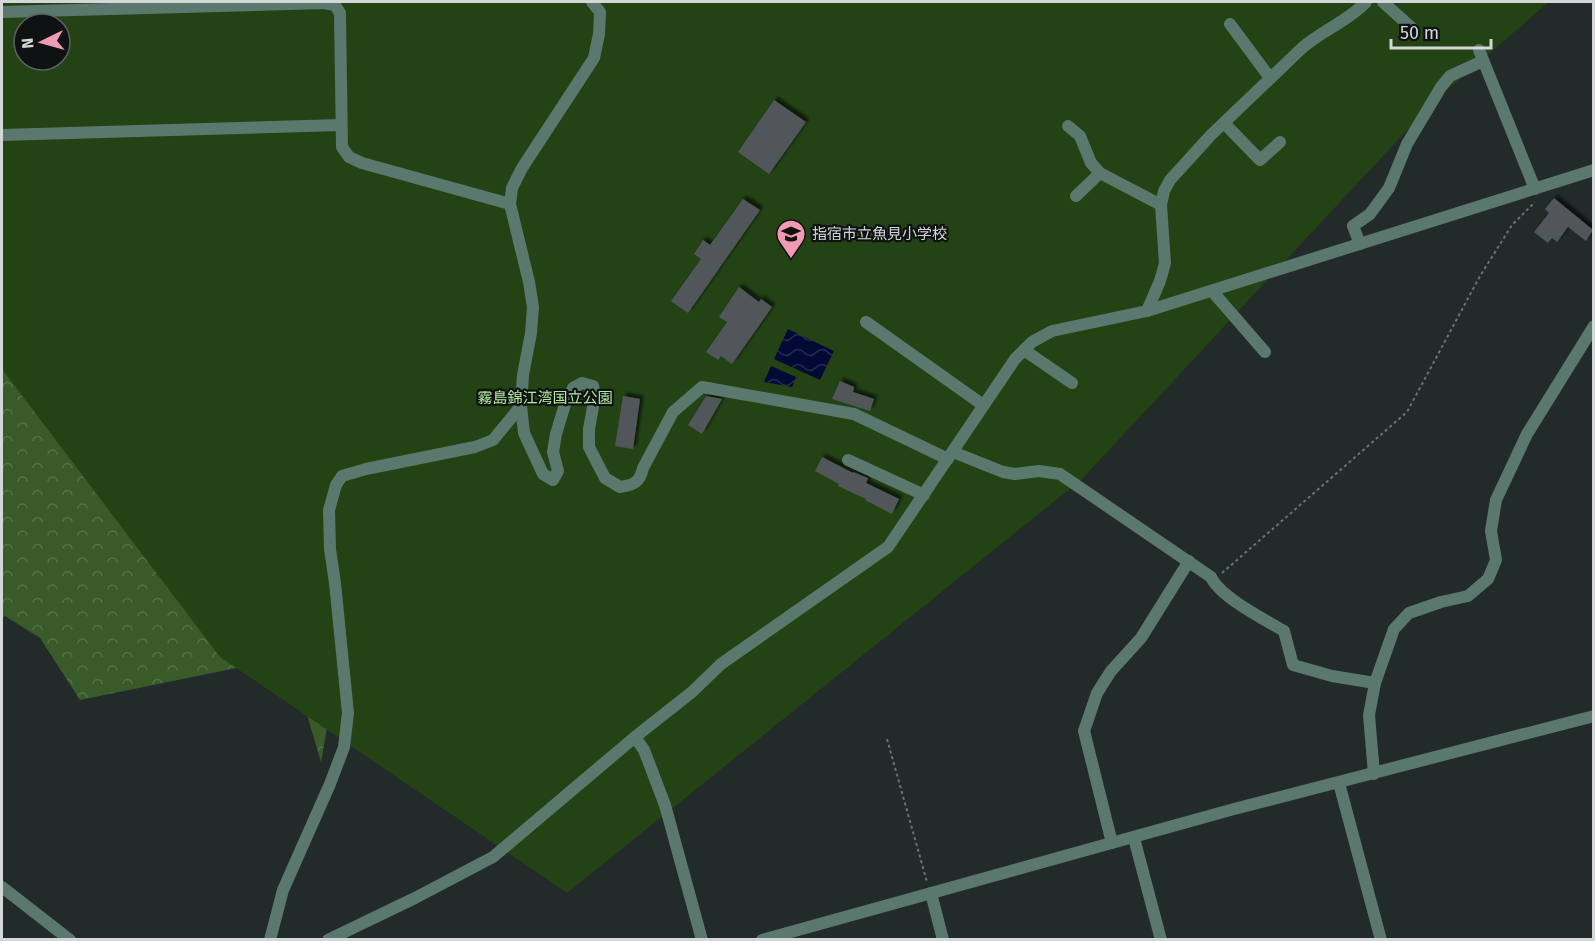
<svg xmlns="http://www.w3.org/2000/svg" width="1595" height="941" font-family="'Fira Sans','Noto Sans JP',sans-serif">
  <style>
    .forest { fill: url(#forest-crowns) }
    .park { fill: #234315; fill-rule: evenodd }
    .water { fill: url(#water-waves) }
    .building { fill: #51575a; filter: url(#shadow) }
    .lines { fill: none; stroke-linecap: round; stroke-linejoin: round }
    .path { stroke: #6d7373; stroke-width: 2; stroke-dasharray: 3 3; stroke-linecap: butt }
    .minor { stroke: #5a786d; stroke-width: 12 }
    .tertiary { stroke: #5a786d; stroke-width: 12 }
    .labels { text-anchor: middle; stroke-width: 4.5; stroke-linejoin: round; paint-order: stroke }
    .poi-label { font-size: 15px; fill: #d3d7d7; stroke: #0f1212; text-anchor: start }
    .park-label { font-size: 15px; fill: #b2ea9d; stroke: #0f1212 }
  </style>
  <defs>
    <pattern id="forest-crowns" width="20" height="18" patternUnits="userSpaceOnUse" patternTransform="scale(1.5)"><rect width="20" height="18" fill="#385b29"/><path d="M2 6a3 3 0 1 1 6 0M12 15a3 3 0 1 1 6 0" fill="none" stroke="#547247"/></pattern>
    <pattern id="water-waves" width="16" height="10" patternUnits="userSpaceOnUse" patternTransform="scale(1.5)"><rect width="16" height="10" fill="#010935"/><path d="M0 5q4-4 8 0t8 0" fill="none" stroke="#252c52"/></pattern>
    <filter id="shadow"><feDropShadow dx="3.5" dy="-3.5" stdDeviation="1.5" flood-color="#0009"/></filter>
  </defs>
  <rect width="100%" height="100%" fill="#232a2a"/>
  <polygon class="forest" points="2,348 336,676 321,762 290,657 80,700 40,638 5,616 2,618"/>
  <path class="park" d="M2,2H1549L1436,99L1082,479L567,893L220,657L2,369ZM24,24H60V60H24Z"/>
  <g class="water">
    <polygon points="788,329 834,351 820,380 774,359"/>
    <polygon points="771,366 796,377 792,387 764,382"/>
  </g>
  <g class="building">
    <polygon points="774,100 806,122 769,174 738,152"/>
    <polygon points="1554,198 1593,230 1586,241 1568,227 1557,242 1552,238 1548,243 1534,232 1549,213 1545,209"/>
    <polygon points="743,199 760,210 688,313 671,301 701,259 694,254 703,240 710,245"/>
    <polygon points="739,287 759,302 761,299 772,307 732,364 721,356 718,360 706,352 727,322 719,317"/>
    <polygon points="840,381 854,387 853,392 874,399 870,411 832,399"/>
    <polygon points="623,396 640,399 633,449 615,446"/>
    <polygon points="706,396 722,399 702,434 688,425"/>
    <polygon points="822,457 853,473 853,472 868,478 866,483 899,499 892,514 865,500 866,499 838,486 839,484 815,471"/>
  </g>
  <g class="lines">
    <g class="path">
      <polyline points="1222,573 1407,412 1480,276 1512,225 1535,202"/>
      <polyline points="887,739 927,882"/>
    </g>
    <g class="minor">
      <path d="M592,2L600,12L599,34L594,58L522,168L512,188L510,204L529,282L533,307L531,333L523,375L521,406L524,433L543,474L553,480L558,471L553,452L556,434L566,401L573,388L582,383L593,386L595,396L589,429V447L605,478L620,487C634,485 640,482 643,468L673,412L702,387L854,414L948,459"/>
      <polyline points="1383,2 1414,30"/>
      <polyline points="2,12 324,3 335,5 340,13 342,147 349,157 362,163 510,204"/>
      <polyline points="1230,24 1270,78"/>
      <polyline points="1479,50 1535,189"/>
      <polyline points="1224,123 1260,160 1280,142"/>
      <polyline points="1068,126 1080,136 1091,163 1100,173 1161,205"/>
      <polyline points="2,135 341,125"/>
      <polyline points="1076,196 1100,173"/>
      <polyline points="1360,244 1353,226 1370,214 1389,188 1407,144 1441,87 1450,76 1483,61"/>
      <polyline points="1212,291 1265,352"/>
      <path d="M1147,311L1160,281L1165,263L1161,205L1164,191L1170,180L1211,135L1302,48C1323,30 1348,21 1366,2"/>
      <polyline points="866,322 983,405"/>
      <polyline points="1024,350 1072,383"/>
      <path d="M953,452L1003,472L1015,474L1039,471L1060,474L1211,577C1220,597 1264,619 1284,631L1293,665L1332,676L1375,683"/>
      <polyline points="848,460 924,495"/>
      <polyline points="635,737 644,750 665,805 702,940"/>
      <polyline points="1374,774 1369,715 1375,683 1394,629 1409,613 1441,602 1468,596 1488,579 1496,560 1491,531 1496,500 1527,434 1594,326"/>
      <polyline points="1339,783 1381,940"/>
      <polyline points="1134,838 1161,940"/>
      <polyline points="1112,843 1084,731 1097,693 1111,671 1141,638 1189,561"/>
      <polyline points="931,893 943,940"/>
      <polyline points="270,940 283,890 330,784 344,747 348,713 335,583 330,549 329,510 336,485 342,476 366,469 475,447 493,440 521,406"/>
      <polyline points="328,940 415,898 493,857 635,737 692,692 721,664 888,547 1015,359 1032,342 1052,331 1147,311 1594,170"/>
      <polyline points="762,940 1234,809 1594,716"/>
    </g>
    <polyline class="tertiary" points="2,887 70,940"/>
  </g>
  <defs>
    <g id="school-pin" transform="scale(1.5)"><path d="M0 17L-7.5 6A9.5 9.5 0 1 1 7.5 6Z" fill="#f09ab4" stroke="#0f1212"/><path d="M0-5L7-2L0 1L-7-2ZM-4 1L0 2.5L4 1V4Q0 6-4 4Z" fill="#111"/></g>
  </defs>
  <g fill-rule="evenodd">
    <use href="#school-pin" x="791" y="234"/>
  </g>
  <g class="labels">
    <g class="poi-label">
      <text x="812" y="239">指宿市立魚見小学校</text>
    </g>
    <g class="park-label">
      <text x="545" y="403">霧島錦江湾国立公園</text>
    </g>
  </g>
  <rect width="1595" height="941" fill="none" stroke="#d3d7d7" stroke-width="6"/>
  <g transform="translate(42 42) rotate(265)"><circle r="28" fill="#0f1212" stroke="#5d6161" stroke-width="1.5"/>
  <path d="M0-4.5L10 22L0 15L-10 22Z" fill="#f09ab4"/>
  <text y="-9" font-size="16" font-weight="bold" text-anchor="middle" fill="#d3d7d7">N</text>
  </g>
  <path d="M1391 39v9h100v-9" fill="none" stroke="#d3d7d7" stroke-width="3"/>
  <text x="1400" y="39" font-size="18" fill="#d3d7d7" stroke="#0f1212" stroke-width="4.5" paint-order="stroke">50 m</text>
</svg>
